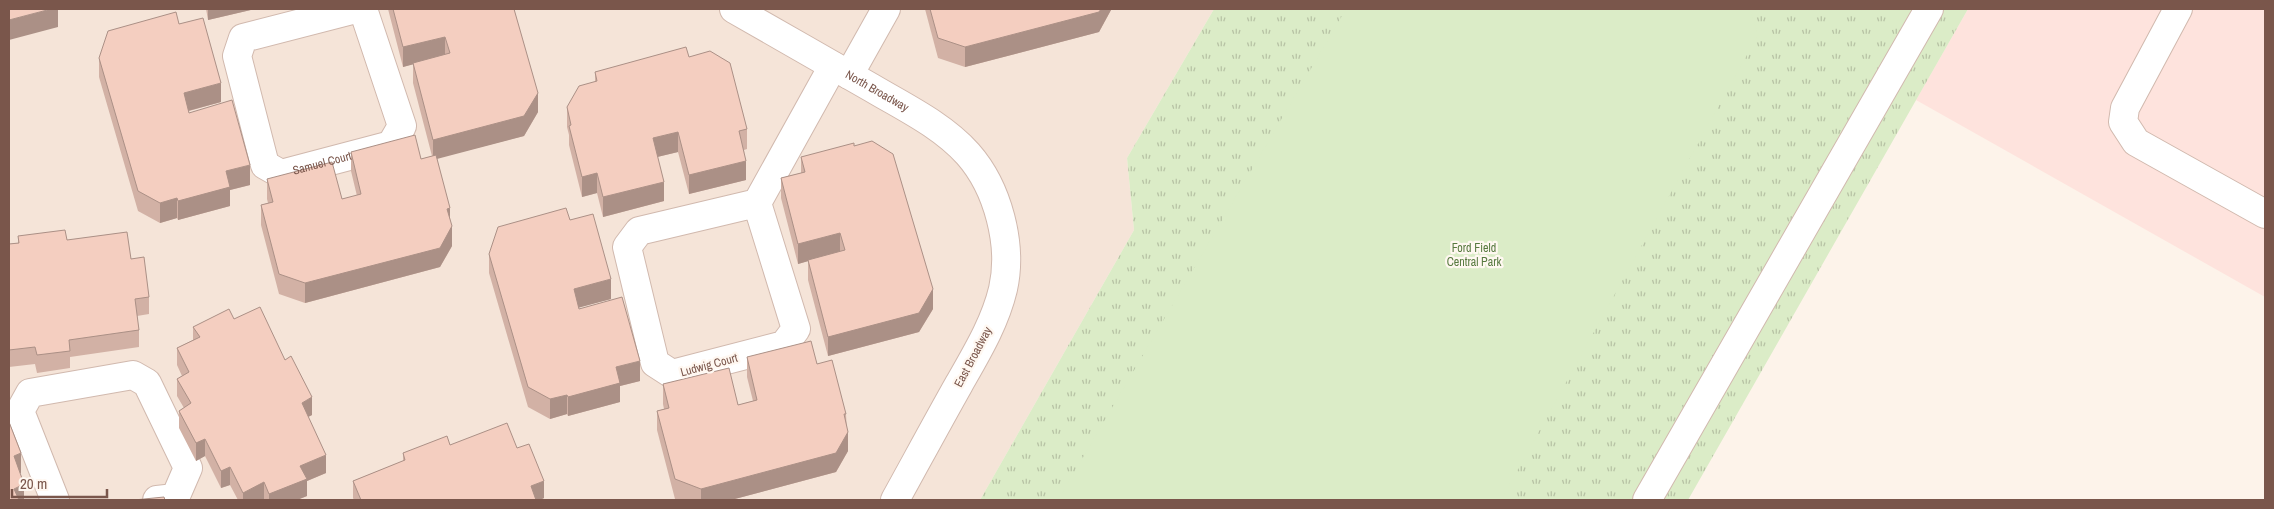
<svg xmlns="http://www.w3.org/2000/svg" width="2274" height="509" font-family="'Archivo Narrow',sans-serif">
  <style>
    .residential { fill: #f5e4d8 }
    .commercial { fill: #fee3dd }
    .grass { fill: url(#grass-tufts) }
    .pitch { fill: #dbecc7 }
    .lines { fill: none; stroke-linecap: round; stroke-linejoin: round }
    .minor-casing { stroke: #d1b9ae; stroke-width: 30 }
    .minor { stroke: #fff; stroke-width: 28 }
    .wall { fill: #d2b1a5 }
    .shaded-wall { fill: #ab9086 }
    .building { fill: #f4cec0; stroke: #ab9086 }
    .labels { text-anchor: middle; stroke-width: 4.5; stroke-linejoin: round; paint-order: stroke }
    .street-label { font-size: 12px; fill: #7a564b; stroke: #fff8f1 }
    .park-label { font-size: 12px; fill: #587a40; stroke: #fff8f1 }
  </style>
  <defs>
    <pattern id="grass-tufts" width="24" height="20" patternUnits="userSpaceOnUse" patternTransform="scale(1.25)"><rect width="24" height="20" fill="#dbecc7"/><path d="M3 7l-1-3M5 7V3M7 7l1-3M15 17l-1-3M17 17v-4M19 17l1-3" fill="none" stroke="#b7c2a4"/></pattern>
  </defs>
  <rect width="100%" height="100%" fill="#fdf3ea"/>
  <polygon class="residential" points="9,9 1214,9 1127,158 1134,230 980,500 9,500"/>
  <polygon class="commercial" points="1968,9 2265,9 2265,297 1916,100"/>
  <polygon class="grass" points="1214,9 1968,9 1688,500 980,500 1134,230 1127,158"/>
  <polygon class="pitch" points="1346,9 1750,9 1758,35 1501,500 1058,500"/>
  <g class="lines">
    <g class="minor-casing">
      <g id="minor">
        <path id="s1" d="M356,9L243,38L237,56L265,165L281,174L391,145L402,126L363,9"/>
        <path id="s2" d="M734,9C780,35 826,62 872,88C904,107 942,125 968,154C998,188 1013,245 1003,289C995,323 976,354 959,384C937,423 916,462 895,500"/>
        <polyline points="2178,9 2125,108 2123,122 2136,142 2265,214"/>
        <polyline points="849,75 886,9"/>
        <polyline points="757,203 796,329 784,345 672,374 655,363 627,247 639,231 757,203 833,66"/>
        <polyline points="55,500 20,411 30,393 133,375 147,383 188,468 175,498 157,500"/>
        <polyline points="1647,500 1929,9"/>
      </g>
    </g>
    <use href="#minor" class="minor"/>
  </g>
  <g class="wall">
    <polygon points="206,9 255,9 208,20"/>
    <polygon points="388,9 514,9 538,112 524,136 437,158 450,219 452,246 440,267 305,303 279,294 261,225 261,205 268,203 267,199 267,179 342,199 357,196 351,171 351,152 421,159 432,156 413,83 413,64 403,67"/>
    <polygon points="925,9 1111,9 1111,10 1099,32 965,67 938,58"/>
    <polygon points="179,24 221,102 189,111 189,113 250,185 230,190 230,206 178,220 177,218 160,223 138,211 99,77 99,58"/>
    <polygon points="689,57 747,129 747,149 744,150 746,180 689,194 678,152 657,157 664,201 603,217 597,193 582,197 569,145 569,135 567,127 567,107 595,82 595,72"/>
    <polygon points="854,146 933,309 919,332 828,356 808,280 808,261 798,264 781,198 781,178 801,173 801,157"/>
    <polygon points="570,220 611,299 579,307 579,309 640,381 620,386 620,402 568,416 567,414 550,419 528,407 489,273 489,254"/>
    <polygon points="18,236 67,240 131,259 149,297 149,314 137,316 139,330 139,347 70,357 70,368 37,373 35,364 9,367 9,244 18,243"/>
    <polygon points="234,319 285,360 312,415 308,417 326,473 307,481 307,496 297,500 265,500 264,499 261,500 238,500 230,485 221,488 205,456 196,461 179,428 179,411 184,408 177,396 177,379 182,376 177,365 177,348 193,340 193,327"/>
    <polygon points="747,357 817,364 846,414 848,451 836,472 731,500 678,500 675,499 657,430 657,411 664,409 663,404 663,384 738,405 753,401 747,377"/>
    <polygon points="450,445 517,448 544,498 540,500 354,500 353,498 353,481 403,461 403,453"/>
  </g>
  <g class="shaded-wall">
    <polygon points="51,9 58,9 58,27 9,40 9,20"/>
    <polygon points="208,9 255,9 208,20"/>
    <polygon points="1101,9 1111,9 1111,10 1099,32 965,67 965,47"/>
    <polygon points="445,37 445,56 403,67 403,47"/>
    <polygon points="221,83 221,102 184,112 184,93"/>
    <polygon points="538,93 538,112 524,136 433,160 433,140"/>
    <polygon points="678,132 678,152 653,158 653,138"/>
    <polygon points="746,161 746,180 689,194 689,175"/>
    <polygon points="250,165 250,185 230,190 230,206 178,220 178,201 226,171"/>
    <polygon points="597,173 597,193 582,197 582,177"/>
    <polygon points="664,182 664,201 603,217 603,197"/>
    <polygon points="177,198 177,218 160,223 160,203"/>
    <polygon points="450,208 450,227 447,209"/>
    <polygon points="452,226 452,246 440,267 305,303 305,283"/>
    <polygon points="840,233 840,252 798,264 798,244"/>
    <polygon points="611,279 611,299 574,309 574,289"/>
    <polygon points="933,289 933,309 919,332 828,356 828,337"/>
    <polygon points="640,361 640,381 620,386 620,402 568,416 568,397 616,367"/>
    <polygon points="567,395 567,414 550,419 550,399"/>
    <polygon points="312,397 312,415 302,420 302,403"/>
    <polygon points="848,432 848,451 836,472 731,500 701,500 701,489"/>
    <polygon points="205,439 205,456 196,461 196,443"/>
    <polygon points="21,453 21,473 14,476 14,456"/>
    <polygon points="326,455 326,473 307,481 307,496 297,500 269,500 269,494 300,466"/>
    <polygon points="230,467 230,485 221,488 221,471"/>
    <polygon points="544,481 544,498 540,500 531,500 531,486"/>
    <polygon points="264,482 264,499 261,500 243,500 243,493"/>
    <polygon points="24,484 24,500 14,500 14,489"/>
  </g>
  <g class="building">
    <polygon points="9,9 51,9 9,20"/>
    <polygon points="393,9 514,9 538,93 524,116 433,140 413,63 450,53 445,37 403,47"/>
    <polygon points="930,9 1101,9 1099,12 965,47 938,38"/>
    <polygon points="176,12 179,24 203,18 221,83 184,93 189,113 232,100 250,165 226,171 230,187 178,201 177,198 160,203 138,191 99,58 108,31"/>
    <polygon points="686,47 689,57 710,51 730,63 747,129 739,131 746,161 689,175 678,132 653,138 664,182 603,197 597,173 582,177 569,126 571,125 567,107 579,86 597,81 595,72"/>
    <polygon points="415,135 421,159 436,155 450,208 447,209 452,226 440,248 305,283 279,274 261,205 273,202 267,179 332,162 342,199 361,194 351,152"/>
    <polygon points="872,141 893,154 933,289 919,313 828,337 808,260 845,250 840,233 798,244 781,178 805,172 801,157 854,143 854,146"/>
    <polygon points="566,208 570,220 593,214 611,279 574,289 579,309 622,297 640,361 616,367 620,383 568,397 567,395 550,399 528,387 489,254 498,227"/>
    <polygon points="65,230 67,240 127,232 131,259 144,257 149,297 135,299 139,330 69,340 70,351 37,355 35,347 9,350 9,244 19,243 18,236"/>
    <polygon points="260,307 285,360 291,356 312,397 302,403 326,455 300,466 307,479 269,494 264,482 243,493 230,467 221,471 205,439 196,443 179,411 191,403 177,379 189,372 177,348 200,337 193,327 229,309 234,319"/>
    <polygon points="811,341 817,364 832,360 846,414 844,414 848,432 836,453 701,489 675,479 657,411 669,408 663,384 729,368 738,405 757,400 747,357"/>
    <polygon points="9,422 21,453 14,456 24,484 14,489 19,500 9,500"/>
    <polygon points="507,423 517,448 529,444 544,481 531,486 536,500 361,500 353,481 405,460 403,453 447,436 450,445"/>
    <polygon points="164,497 165,500 134,500"/>
  </g>
  <g class="labels">
    <g class="street-label">
      <text dy="4" stroke="none"><textPath href="#s2" startOffset="165">North Broadway</textPath></text>
      <text dy="4" stroke="none"><textPath href="#s1" startOffset="309">Samuel Court</textPath></text>
      <text transform="translate(973 357) rotate(-62)" y="4">East Broadway</text>
      <text transform="translate(709 365) rotate(-15)" y="4">Ludwig Court</text>
    </g>
    <g class="park-label">
      <text x="1474" y="252">Ford Field<tspan x="1474" dy="14">Central Park</tspan></text>
    </g>
  </g>
  <rect width="2274" height="509" fill="none" stroke="#7a564b" stroke-width="20"/>
  <path d="M12 489v8h95v-8" fill="none" stroke="#7a564b" stroke-width="2.5"/>
  <text x="20" y="489" font-size="15" fill="#7a564b" stroke="#fff8f1" stroke-width="4" paint-order="stroke">20 m</text>
</svg>
